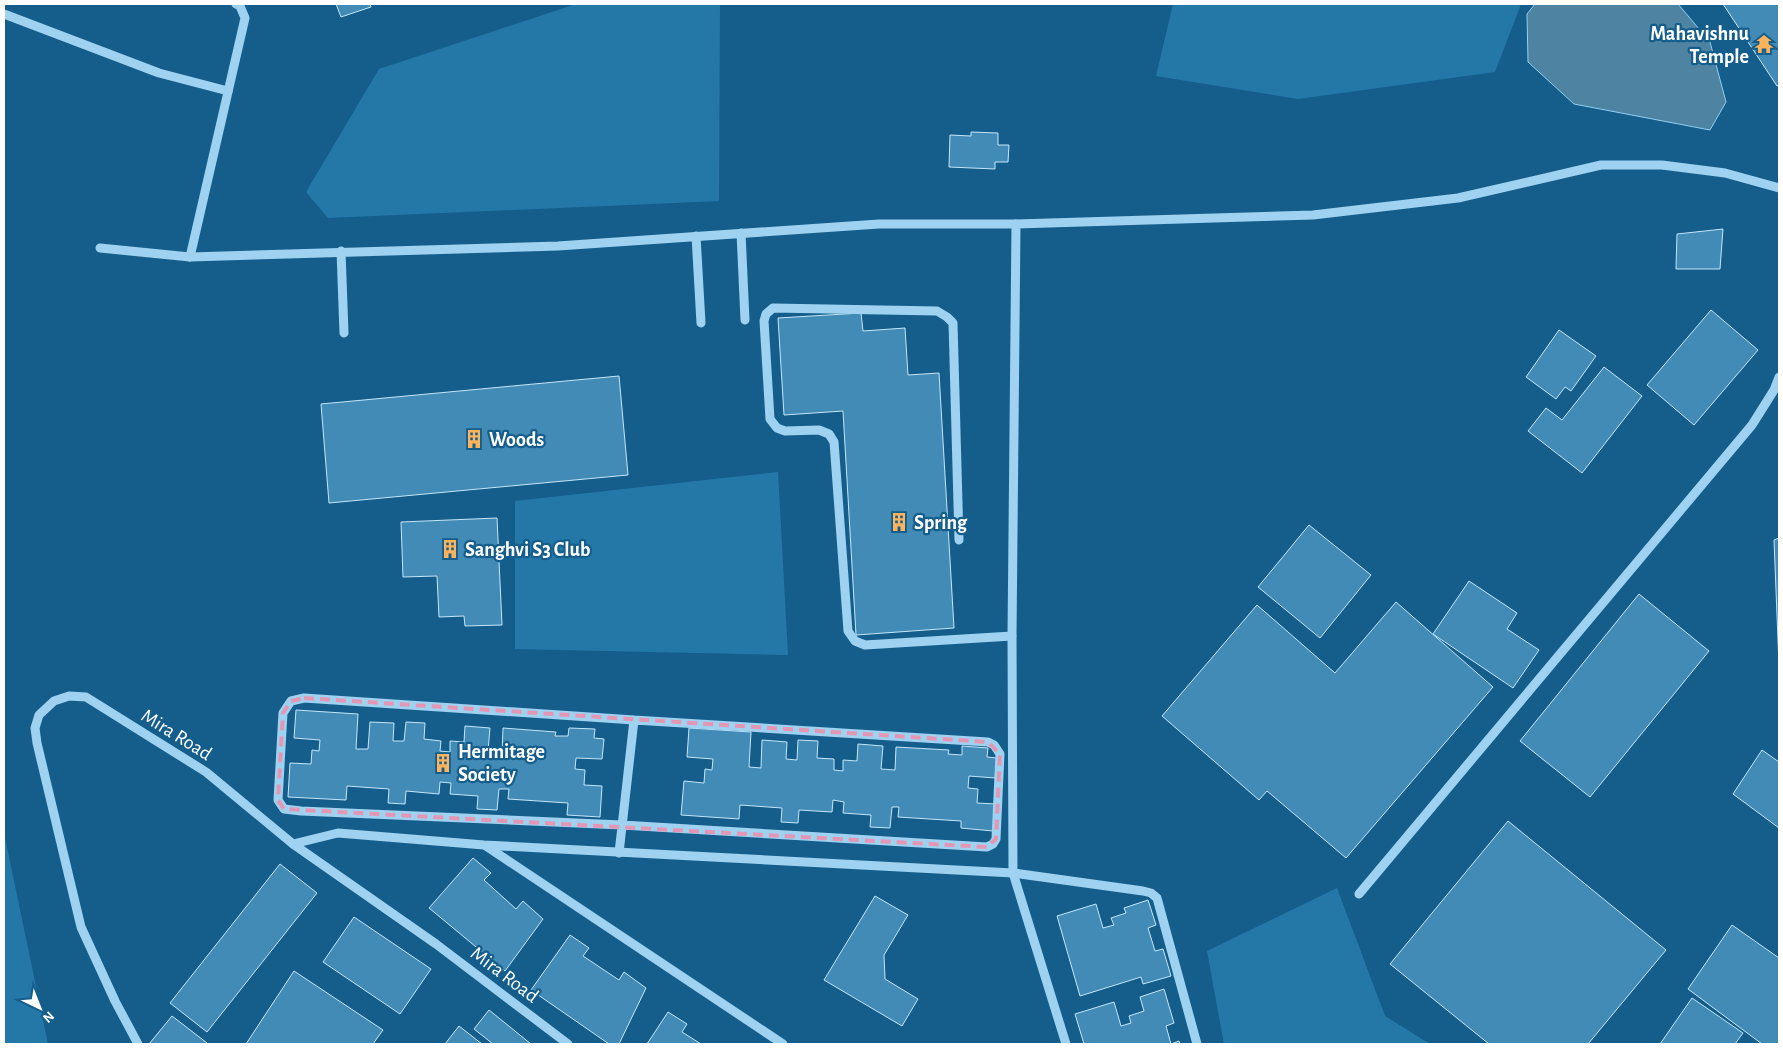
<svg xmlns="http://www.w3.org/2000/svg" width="1783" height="1048" font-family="'Alegreya Sans',sans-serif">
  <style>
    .green { fill: #2478a8 }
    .water { fill: #4e83a2; stroke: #90d0f3 }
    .building { fill: #428bb7; stroke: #c4e7fb }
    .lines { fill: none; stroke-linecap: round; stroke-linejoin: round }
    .minor { stroke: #9ed2f0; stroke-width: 9 }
    .marked { fill: none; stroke: #e497b5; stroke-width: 4; stroke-dasharray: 10 6; stroke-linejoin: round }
    .labels { text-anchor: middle; stroke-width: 4.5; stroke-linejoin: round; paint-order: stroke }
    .poi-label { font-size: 20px; font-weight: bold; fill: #fff; stroke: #155e8c; text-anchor: start }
    .street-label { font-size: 20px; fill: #fff; stroke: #155e8c }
  </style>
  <rect width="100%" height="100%" fill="#155e8c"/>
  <g class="green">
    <polygon points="576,4 720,4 719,201 328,218 306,192 379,69"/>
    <polygon points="1173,4 1521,4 1495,72 1298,99 1156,76"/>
    <polygon points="778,472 788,655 515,649 515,501"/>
    <polygon points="4,833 48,1044 4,1044"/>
    <polygon points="1337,888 1385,1016 1430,1044 1224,1044 1207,951"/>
  </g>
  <polygon class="water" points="1535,4 1678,4 1710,42 1726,102 1710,130 1574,104 1528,62 1527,14"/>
  <g class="building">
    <polygon points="336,4 370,4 371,7 341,17"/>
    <polygon points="1723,4 1779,4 1779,85 1777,86"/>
    <polygon points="971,132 998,133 998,145 1009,145 1008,162 995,162 995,169 949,167 950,135 971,136"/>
    <polygon points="1723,229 1720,269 1676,269 1677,234"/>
    <polygon points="1711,310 1758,350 1694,425 1647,385"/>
    <polygon points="861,313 863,331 905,328 908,375 939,373 954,628 856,635 843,411 784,415 778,318"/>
    <polygon points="1559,330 1596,356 1571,391 1565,387 1556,399 1526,377"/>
    <polygon points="1604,367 1642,396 1582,473 1528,431 1546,408 1562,420"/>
    <polygon points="619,376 628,475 329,503 321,404"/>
    <polygon points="497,518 502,625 465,626 464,616 439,617 437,576 403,577 401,522"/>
    <polygon points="1309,525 1371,575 1320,638 1258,587"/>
    <polygon points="1779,538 1779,666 1774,540"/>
    <polygon points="1469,581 1517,613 1507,629 1539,650 1513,688 1433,634"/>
    <polygon points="1639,594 1709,651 1590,797 1520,741"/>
    <polygon points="1396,602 1493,687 1346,858 1267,791 1259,800 1162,716 1257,605 1335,673"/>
    <polygon points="296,710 358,714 356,749 368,749 370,722 394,723 393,741 404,741 406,722 425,723 424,739 441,741 440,751 450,752 450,741 464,742 465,726 490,728 488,751 502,752 503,728 556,732 555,736 568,736 569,728 595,729 594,738 604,739 602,759 576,758 575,769 585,770 584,785 602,786 600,817 567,815 568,803 508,799 509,789 499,789 497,810 477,809 478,796 450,794 451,783 440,782 439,794 406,791 405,804 388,803 389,789 347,786 346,800 288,797 290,763 311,764 312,750 319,751 320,740 294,738"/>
    <polygon points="689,728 751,732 749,767 761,768 762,740 787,742 786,759 797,760 798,740 818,741 817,758 834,759 834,770 843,771 843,760 857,761 858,744 883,746 881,769 895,770 896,747 949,750 948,754 962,755 962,746 988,748 987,757 997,758 995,778 969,776 968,788 978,789 977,803 996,804 993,831 961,828 961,821 898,817 899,807 892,807 890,828 870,827 871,815 843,813 844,802 833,800 832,812 799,810 798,823 781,822 782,808 740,805 739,819 681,815 684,781 704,783 705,769 712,770 713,759 687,757"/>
    <polygon points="1762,750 1779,762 1779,828 1733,794"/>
    <polygon points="1508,821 1666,950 1588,1044 1489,1044 1390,964"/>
    <polygon points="473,858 491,873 484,880 516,909 523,901 543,919 505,971 429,908"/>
    <polygon points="280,864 317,893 207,1032 170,1003"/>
    <polygon points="875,896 908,915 884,955 885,979 918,999 902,1026 824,980"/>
    <polygon points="1148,900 1156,925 1148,928 1155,951 1163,949 1171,976 1143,984 1141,977 1080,996 1057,916 1096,904 1103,928 1114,925 1111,918 1126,913 1124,908"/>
    <polygon points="354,917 431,969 400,1014 323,962"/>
    <polygon points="1732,925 1779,958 1779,1044 1762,1044 1688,989"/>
    <polygon points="570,935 589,948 583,956 619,980 624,972 646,988 619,1044 609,1044 531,990"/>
    <polygon points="294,971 383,1030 373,1044 246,1044"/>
    <polygon points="1164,989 1174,1023 1166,1026 1171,1044 1179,1041 1180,1044 1084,1044 1075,1014 1114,1002 1121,1026 1131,1023 1129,1016 1144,1011 1140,997"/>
    <polygon points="1692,998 1743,1033 1735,1044 1660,1044"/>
    <polygon points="489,1010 531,1044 493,1044 474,1029"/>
    <polygon points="668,1012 687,1024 682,1032 701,1044 647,1044"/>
    <polygon points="172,1016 207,1043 206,1044 149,1044"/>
    <polygon points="459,1026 482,1044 445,1044"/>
  </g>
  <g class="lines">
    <g class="minor">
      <polyline points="4,14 159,73 228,91"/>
      <polyline points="741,233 745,320"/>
      <polyline points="696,236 701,323"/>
      <polyline points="100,248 190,257 558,246 879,224 1016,224"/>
      <polyline points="341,251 344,333"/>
      <polyline points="190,257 245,18 240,6 236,4"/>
      <polyline points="959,540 953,323 947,317 937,311 773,308 766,314 764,321 770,419 777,428 785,431 819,430 829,434 834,442 848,631 855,641 865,645 1012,636"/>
      <polyline points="293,844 338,833 484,845 1013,873 1143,891 1151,893 1157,898 1197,1044"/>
      <polyline points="486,846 783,1044"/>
      <polyline points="619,853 634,720 988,742 994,745 1000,754 996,839 993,844 987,847 622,825 301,811 284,809 278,800 283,713 291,701 304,698 634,720"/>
      <polyline points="1359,894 1752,425 1774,390 1779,377"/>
      <polyline points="138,1044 115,1001 81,927 37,743 35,728 39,715 54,701 69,696 86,697 206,772 293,844 436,944 568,1044"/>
      <polyline points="1066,1044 1013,873 1012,636 1016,224 1313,215 1458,198 1601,165 1662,165 1725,173 1779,188"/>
    </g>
  </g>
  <path class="marked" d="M304,698L988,742L1000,754L996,839L987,847L284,809L278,800L283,713L291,701Z"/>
  <defs>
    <g id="temple-bare" transform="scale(1.5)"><path d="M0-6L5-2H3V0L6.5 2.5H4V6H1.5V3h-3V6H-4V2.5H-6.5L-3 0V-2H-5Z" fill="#ffb35c" stroke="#155e8c" stroke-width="2.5" paint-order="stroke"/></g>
    <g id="building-bare" transform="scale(1.5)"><path d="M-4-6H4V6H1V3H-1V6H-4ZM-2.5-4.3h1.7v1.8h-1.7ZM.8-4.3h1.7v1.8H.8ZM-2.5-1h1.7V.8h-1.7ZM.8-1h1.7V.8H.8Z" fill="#ffb35c" stroke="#155e8c" stroke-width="2.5" paint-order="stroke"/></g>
  </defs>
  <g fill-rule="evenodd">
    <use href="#temple-bare" x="1764" y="44"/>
    <use href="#building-bare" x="474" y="439"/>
    <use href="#building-bare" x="899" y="522"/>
    <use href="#building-bare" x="450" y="549"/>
    <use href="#building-bare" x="443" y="763"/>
  </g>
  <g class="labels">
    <g class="poi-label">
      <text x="1749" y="40" text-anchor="end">Mahavishnu<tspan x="1749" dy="23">Temple</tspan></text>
      <text x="489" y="446">Woods</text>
      <text x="914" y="529">Spring</text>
      <text x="465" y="556">Sanghvi S3 Club</text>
      <text x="458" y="758">Hermitage<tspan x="458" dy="23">Society</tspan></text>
    </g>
    <g class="street-label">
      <text transform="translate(177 734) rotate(32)" y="7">Mira Road</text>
      <text transform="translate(505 974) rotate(37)" y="7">Mira Road</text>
    </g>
  </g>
  <rect width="1783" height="1048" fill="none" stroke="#ffffff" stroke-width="10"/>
  <g transform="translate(40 1008) rotate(137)" stroke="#155e8c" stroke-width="4" paint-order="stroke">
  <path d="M0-4L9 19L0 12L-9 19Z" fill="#ffffff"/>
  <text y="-8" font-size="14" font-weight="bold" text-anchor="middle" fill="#ffffff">N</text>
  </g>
</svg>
